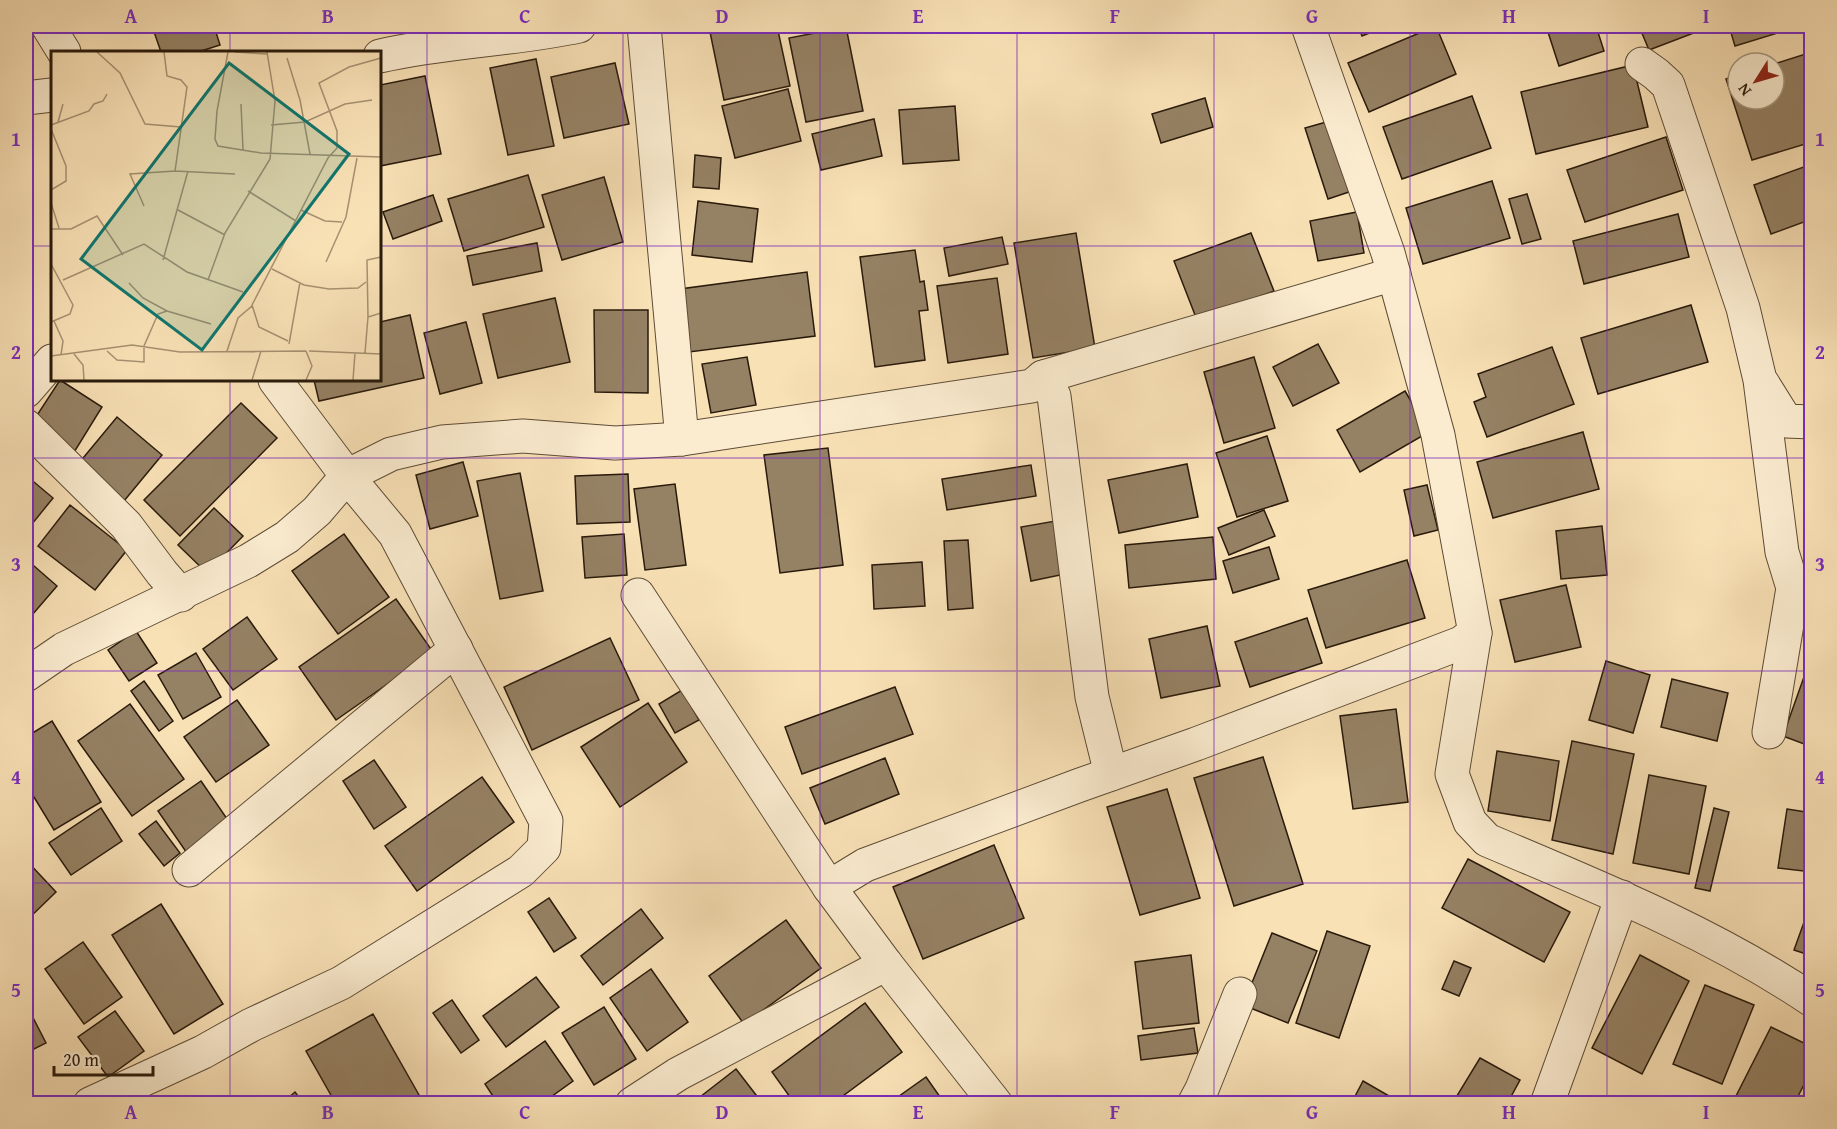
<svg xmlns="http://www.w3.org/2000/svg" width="1837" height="1129" font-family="'Gentium Book Plus',serif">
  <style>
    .building { fill: #958164; stroke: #291a0b; stroke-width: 1.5 }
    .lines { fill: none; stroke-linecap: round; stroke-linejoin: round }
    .street-casing { stroke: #5d4c36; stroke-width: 35 }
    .street { stroke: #fbecd0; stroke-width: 33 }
    .grid { fill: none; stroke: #7b2cbf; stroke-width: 1.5; stroke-opacity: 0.55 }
    .inset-road { fill: none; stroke: #a69172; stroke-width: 1.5 }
    .view { fill: #0f766e; fill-opacity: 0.15; stroke: #0f766e; stroke-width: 3 }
    .inset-edge { fill: none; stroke: #291a0b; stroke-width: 3 }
    .neatline { fill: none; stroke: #7b2cbf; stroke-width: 2 }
    .grid-label { font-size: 20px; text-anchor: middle; font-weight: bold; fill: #7b2cbf }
  </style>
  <rect width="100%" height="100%" fill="#f9e1b6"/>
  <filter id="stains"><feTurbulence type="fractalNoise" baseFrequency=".00333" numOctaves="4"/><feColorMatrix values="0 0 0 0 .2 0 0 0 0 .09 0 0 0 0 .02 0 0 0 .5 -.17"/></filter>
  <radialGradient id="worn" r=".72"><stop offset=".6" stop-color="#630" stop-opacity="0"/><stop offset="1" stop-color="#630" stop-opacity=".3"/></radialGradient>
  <g class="building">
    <polygon points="152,26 214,26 220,45 198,52 161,52"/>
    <polygon points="744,26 777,26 790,86 724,100 710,32"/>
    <polygon points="1358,26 1387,26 1362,36"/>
    <polygon points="1436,26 1456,74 1369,112 1348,63"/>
    <polygon points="1546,26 1596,26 1604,51 1559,66"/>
    <polygon points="1639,26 1712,26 1649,50"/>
    <polygon points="1729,26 1790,26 1791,29 1735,46"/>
    <polygon points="846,27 863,111 806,122 789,38"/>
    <polygon points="1812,52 1812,142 1752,160 1726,79 1738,75 1738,99 1774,99 1774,64"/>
    <polygon points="536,59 554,146 508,155 490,68"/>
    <polygon points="615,63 629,124 564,138 551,77"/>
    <polygon points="1633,65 1648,127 1536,154 1521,92"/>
    <polygon points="425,76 441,154 380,166 380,85"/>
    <polygon points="788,89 801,141 735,158 722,106"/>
    <polygon points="1472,96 1491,148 1402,179 1383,127"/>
    <polygon points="1205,98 1213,127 1161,143 1152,114"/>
    <polygon points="955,106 959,160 903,164 899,110"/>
    <polygon points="874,119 882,156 821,170 812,134"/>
    <polygon points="1330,121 1352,191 1328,199 1305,128"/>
    <polygon points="1666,137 1683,190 1585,222 1567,170"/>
    <polygon points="695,155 721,158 719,189 693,187"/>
    <polygon points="1812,164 1812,219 1771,234 1754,185"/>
    <polygon points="528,175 544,227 464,251 448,199"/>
    <polygon points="604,177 623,242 562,260 542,195"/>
    <polygon points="1492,181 1510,238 1423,264 1406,208"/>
    <polygon points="1527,194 1541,239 1522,244 1509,199"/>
    <polygon points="433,195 442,221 393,239 383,212"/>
    <polygon points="698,201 758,209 752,262 692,255"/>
    <polygon points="1357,212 1364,253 1318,261 1310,221"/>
    <polygon points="1678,214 1689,257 1584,284 1573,241"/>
    <polygon points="1076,233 1095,348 1033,358 1014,243"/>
    <polygon points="1251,233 1274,291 1197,320 1174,261"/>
    <polygon points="1002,237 1008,264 949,276 944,248"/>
    <polygon points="537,243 542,271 473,285 467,256"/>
    <polygon points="915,250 920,282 924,281 928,310 919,311 925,360 875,367 860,257"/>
    <polygon points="807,272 815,336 689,352 680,289"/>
    <polygon points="997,278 1008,354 948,363 937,286"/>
    <polygon points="555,298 570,362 498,378 483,314"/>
    <polygon points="1691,305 1708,362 1598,394 1581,338"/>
    <polygon points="594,310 648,310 648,393 595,392"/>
    <polygon points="410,315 424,378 319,401 314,380 380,380 380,322"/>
    <polygon points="466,322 482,383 440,394 424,333"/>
    <polygon points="1318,344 1339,383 1293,406 1273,367"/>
    <polygon points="1552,347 1574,404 1487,437 1474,402 1486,397 1478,374"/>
    <polygon points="747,357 756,405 711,413 702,364"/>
    <polygon points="1254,357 1275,428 1224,443 1204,372"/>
    <polygon points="60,380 102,407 73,454 30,426"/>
    <polygon points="1405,391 1429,432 1360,472 1337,430"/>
    <polygon points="241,403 277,438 180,536 144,500"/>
    <polygon points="117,417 162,455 124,501 79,463"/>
    <polygon points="1583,432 1599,489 1493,518 1477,462"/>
    <polygon points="1267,436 1288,501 1237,517 1216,453"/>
    <polygon points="828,448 843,565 780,573 764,455"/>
    <polygon points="463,462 478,516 430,529 416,475"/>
    <polygon points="1187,464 1198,517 1119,533 1108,480"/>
    <polygon points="1031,465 1036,496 947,510 942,479"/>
    <polygon points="520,473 543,591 500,599 477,481"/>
    <polygon points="628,474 630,522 577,524 575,476"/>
    <polygon points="28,477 53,498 28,529 26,527 26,480"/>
    <polygon points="675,484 686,565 645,570 634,489"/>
    <polygon points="1427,485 1438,530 1414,536 1404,490"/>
    <polygon points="70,505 127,550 95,590 38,546"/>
    <polygon points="214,508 243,536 207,573 178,545"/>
    <polygon points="1264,510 1275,536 1229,555 1218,528"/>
    <polygon points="1061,520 1070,573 1031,581 1021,527"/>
    <polygon points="1602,526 1607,575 1561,579 1556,531"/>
    <polygon points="344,534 389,597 338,634 292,571"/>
    <polygon points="624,534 627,575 585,578 582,537"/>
    <polygon points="1213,537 1216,579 1129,588 1125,545"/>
    <polygon points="968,540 973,608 948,610 944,541"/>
    <polygon points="1269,547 1279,579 1233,593 1223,561"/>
    <polygon points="26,559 57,586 26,622"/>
    <polygon points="1407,560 1425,618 1326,648 1308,590"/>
    <polygon points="922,562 925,606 874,609 872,565"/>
    <polygon points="1566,585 1581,647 1515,662 1500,600"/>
    <polygon points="396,599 433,652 336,720 299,667"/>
    <polygon points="247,617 277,659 233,690 203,649"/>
    <polygon points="1307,618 1322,663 1250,687 1235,642"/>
    <polygon points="1207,626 1220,686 1161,698 1149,639"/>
    <polygon points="1812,626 1812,648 1808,647"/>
    <polygon points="136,631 157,663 129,681 108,650"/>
    <polygon points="610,638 639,700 532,750 504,687"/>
    <polygon points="196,653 221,697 183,719 158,675"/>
    <polygon points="1810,660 1812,660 1812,747 1783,736"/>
    <polygon points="1606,661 1650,675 1633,733 1589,720"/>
    <polygon points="1672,679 1728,693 1717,741 1661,727"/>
    <polygon points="144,681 173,721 159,731 131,691"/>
    <polygon points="895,687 913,734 802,774 785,727"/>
    <polygon points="682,690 699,720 675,733 659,704"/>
    <polygon points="237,700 269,745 216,782 184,737"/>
    <polygon points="648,703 687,762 620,807 581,747"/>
    <polygon points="130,704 184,779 132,816 78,741"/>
    <polygon points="1396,709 1408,802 1353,809 1340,716"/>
    <polygon points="52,721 101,802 54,830 26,784 26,737"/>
    <polygon points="1572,741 1634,754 1613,854 1552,840"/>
    <polygon points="1497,751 1559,761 1550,821 1488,811"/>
    <polygon points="1263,757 1303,884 1234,906 1194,778"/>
    <polygon points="885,758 899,794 825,824 810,788"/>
    <polygon points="374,760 406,807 374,829 343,781"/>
    <polygon points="1649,775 1706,786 1689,874 1633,863"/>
    <polygon points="482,777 514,822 417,891 385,846"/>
    <polygon points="201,781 234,829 191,859 158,811"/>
    <polygon points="1167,789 1200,898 1140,915 1107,807"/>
    <polygon points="101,808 122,841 71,875 49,843"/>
    <polygon points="1714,808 1729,812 1710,891 1695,888"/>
    <polygon points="1787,809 1812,813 1812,872 1778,868"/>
    <polygon points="156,821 180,853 164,866 139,834"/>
    <polygon points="994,845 1024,918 923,959 893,887"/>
    <polygon points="1468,859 1570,912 1544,962 1442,908"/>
    <polygon points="26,860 56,892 26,921"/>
    <polygon points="549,898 576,938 554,952 528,912"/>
    <polygon points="1812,900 1812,956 1794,950"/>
    <polygon points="161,904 223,1004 174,1034 112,935"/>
    <polygon points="641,909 663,938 603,985 581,956"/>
    <polygon points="786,920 821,968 744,1024 709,976"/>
    <polygon points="1327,931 1370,946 1339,1038 1296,1023"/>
    <polygon points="1272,933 1317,951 1288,1023 1243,1005"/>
    <polygon points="83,942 122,997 84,1024 45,969"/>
    <polygon points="1191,955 1199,1023 1143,1029 1135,962"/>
    <polygon points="1640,955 1689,981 1642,1074 1592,1048"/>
    <polygon points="1454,961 1471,968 1459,996 1442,989"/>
    <polygon points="651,969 688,1022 647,1051 610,998"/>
    <polygon points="536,977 559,1007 506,1047 483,1016"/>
    <polygon points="1705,985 1754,1005 1722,1084 1673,1064"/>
    <polygon points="452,1000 479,1040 461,1053 433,1013"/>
    <polygon points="865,1003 902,1052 832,1104 795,1104 772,1072"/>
    <polygon points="26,1004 46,1043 26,1053"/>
    <polygon points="604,1007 636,1059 594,1085 562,1033"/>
    <polygon points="115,1011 144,1051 108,1077 78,1037"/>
    <polygon points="373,1014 419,1095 405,1104 336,1104 306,1051"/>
    <polygon points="1771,1027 1812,1047 1812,1069 1794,1104 1737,1104 1733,1102"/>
    <polygon points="1194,1028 1198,1053 1141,1060 1138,1036"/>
    <polygon points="545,1041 573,1081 541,1104 498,1104 485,1084"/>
    <polygon points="1480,1058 1520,1080 1507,1104 1452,1104"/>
    <polygon points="736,1069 763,1104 691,1104"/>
    <polygon points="926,1077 945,1104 888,1104"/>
    <polygon points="1363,1081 1403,1104 1351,1104"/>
    <polygon points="295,1092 304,1104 281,1104"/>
  </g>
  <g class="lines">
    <g class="street-casing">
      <g id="street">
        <polyline points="48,26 64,52"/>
        <polyline points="644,26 682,439"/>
        <path d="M1308,26L1388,253L1438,435L1475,633L1452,774L1470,822L1487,840C1598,887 1711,932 1812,1000"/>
        <path d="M380,56C445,41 513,40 579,26"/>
        <polyline points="1642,64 1656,74 1668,85 1743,308 1760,380 1782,552 1793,588 1769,732"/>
        <polyline points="26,98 52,95"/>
        <polyline points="1043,377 1054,396 1092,697 1111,774"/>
        <polyline points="1763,384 1786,421 1812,422"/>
        <polyline points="26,391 52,361"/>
        <polyline points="26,426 126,525 162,573 181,595"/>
        <polyline points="638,595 829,887 886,964 996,1104"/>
        <polyline points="26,675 64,649 248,561 287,537 317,511 347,476 391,454 442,442 523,436 615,443 682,439 1032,386 1043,377 1394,274"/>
        <polyline points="189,870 456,649"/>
        <polyline points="829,887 865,865 1080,785 1196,744 1461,643 1475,633"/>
        <polyline points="90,1104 203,1052 251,1025 341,983 521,871 544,848 546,821 395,534 347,476 275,380"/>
        <polyline points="632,1104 678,1074 886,964"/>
        <polyline points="1194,1104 1202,1089 1240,994"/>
        <polyline points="1547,1104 1622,897"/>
      </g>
    </g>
    <use href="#street" class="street"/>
  </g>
  <path class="grid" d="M230,26V52M427,26V1104M623,26V1104M820,26V1104M1017,26V1104M1214,26V1104M1410,26V1104M1607,26V1104M26,246H52M380,246H1812M230,380V1104M26,458H1812M26,671H1812M26,883H1812"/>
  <g transform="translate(51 51)">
    <rect width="330" height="330" fill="#f9e1b6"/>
    <path class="inset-road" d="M46,1L69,22L94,73L130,76M113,1L116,25L130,29L136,36L124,120M177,1L166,60L164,88L167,95L210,102L330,106M184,1L216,3M236,7L249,49L259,103M190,53L192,99M7,71L12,53M0,74L38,60L43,53L52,50L56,43M220,74L254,71L294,53L321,49M0,78L15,115V130L0,139M197,140L245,170M0,152L8,177M93,155L79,123L124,120L184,123M127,159L174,184M250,159L274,170L291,171M0,178H20L46,165L72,204M112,209L137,120M275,211L295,166L306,107M0,213L22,254L19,263L0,271M221,218L253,234L278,238L307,237L315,231M12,229L93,193L136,221L192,241M157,229L174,182L219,108L224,50L216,1M78,232L92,247L116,260L160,273M317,266L316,209L330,206M3,270L12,290L10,304M237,290L208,276L201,254L277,107L286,97V80L268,32L298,16L330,7M238,293L249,231M56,300L66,309L93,311V295L107,263L116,260M176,300L187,267L201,255M258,300L330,303M314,302L317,266L330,262M23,303L32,314L33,329M0,305L81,294L129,301L255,300M201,329L210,300M255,329L261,315L255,300M302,329L304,302"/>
    <path class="view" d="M178,12L298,103L151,299L30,208Z"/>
    <rect width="330" height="330" class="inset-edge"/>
  </g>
  <rect width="1837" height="1129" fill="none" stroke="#f9e1b6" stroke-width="66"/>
  <g transform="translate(1756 81) rotate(233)"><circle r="28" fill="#fbecd0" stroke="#a79881" stroke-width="1.5"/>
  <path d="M0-4.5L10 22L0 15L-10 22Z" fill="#8f2418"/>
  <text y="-9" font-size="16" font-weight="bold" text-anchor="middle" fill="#291a0b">N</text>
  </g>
  <path d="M54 1066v9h99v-9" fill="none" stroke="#291a0b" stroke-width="3"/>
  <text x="63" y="1066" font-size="18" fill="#291a0b" stroke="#fbecd0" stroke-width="4.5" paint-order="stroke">20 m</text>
  <rect x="33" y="33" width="1771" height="1063" class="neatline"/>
  <g class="grid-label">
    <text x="131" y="23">A</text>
    <text x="328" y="23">B</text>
    <text x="525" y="23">C</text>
    <text x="722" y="23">D</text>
    <text x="918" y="23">E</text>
    <text x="1115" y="23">F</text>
    <text x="1312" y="23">G</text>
    <text x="1509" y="23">H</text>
    <text x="1706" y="23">I</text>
    <text x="16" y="146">1</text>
    <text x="1820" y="146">1</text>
    <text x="16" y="359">2</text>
    <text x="1820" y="359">2</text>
    <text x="16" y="571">3</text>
    <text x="1820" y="571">3</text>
    <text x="16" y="784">4</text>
    <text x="1820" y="784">4</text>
    <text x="16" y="997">5</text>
    <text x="1820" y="997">5</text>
    <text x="131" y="1119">A</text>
    <text x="328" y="1119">B</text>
    <text x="525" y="1119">C</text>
    <text x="722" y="1119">D</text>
    <text x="918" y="1119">E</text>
    <text x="1115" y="1119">F</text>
    <text x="1312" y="1119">G</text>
    <text x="1509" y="1119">H</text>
    <text x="1706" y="1119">I</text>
  </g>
  <rect width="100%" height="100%" filter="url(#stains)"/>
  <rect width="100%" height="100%" fill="url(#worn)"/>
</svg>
